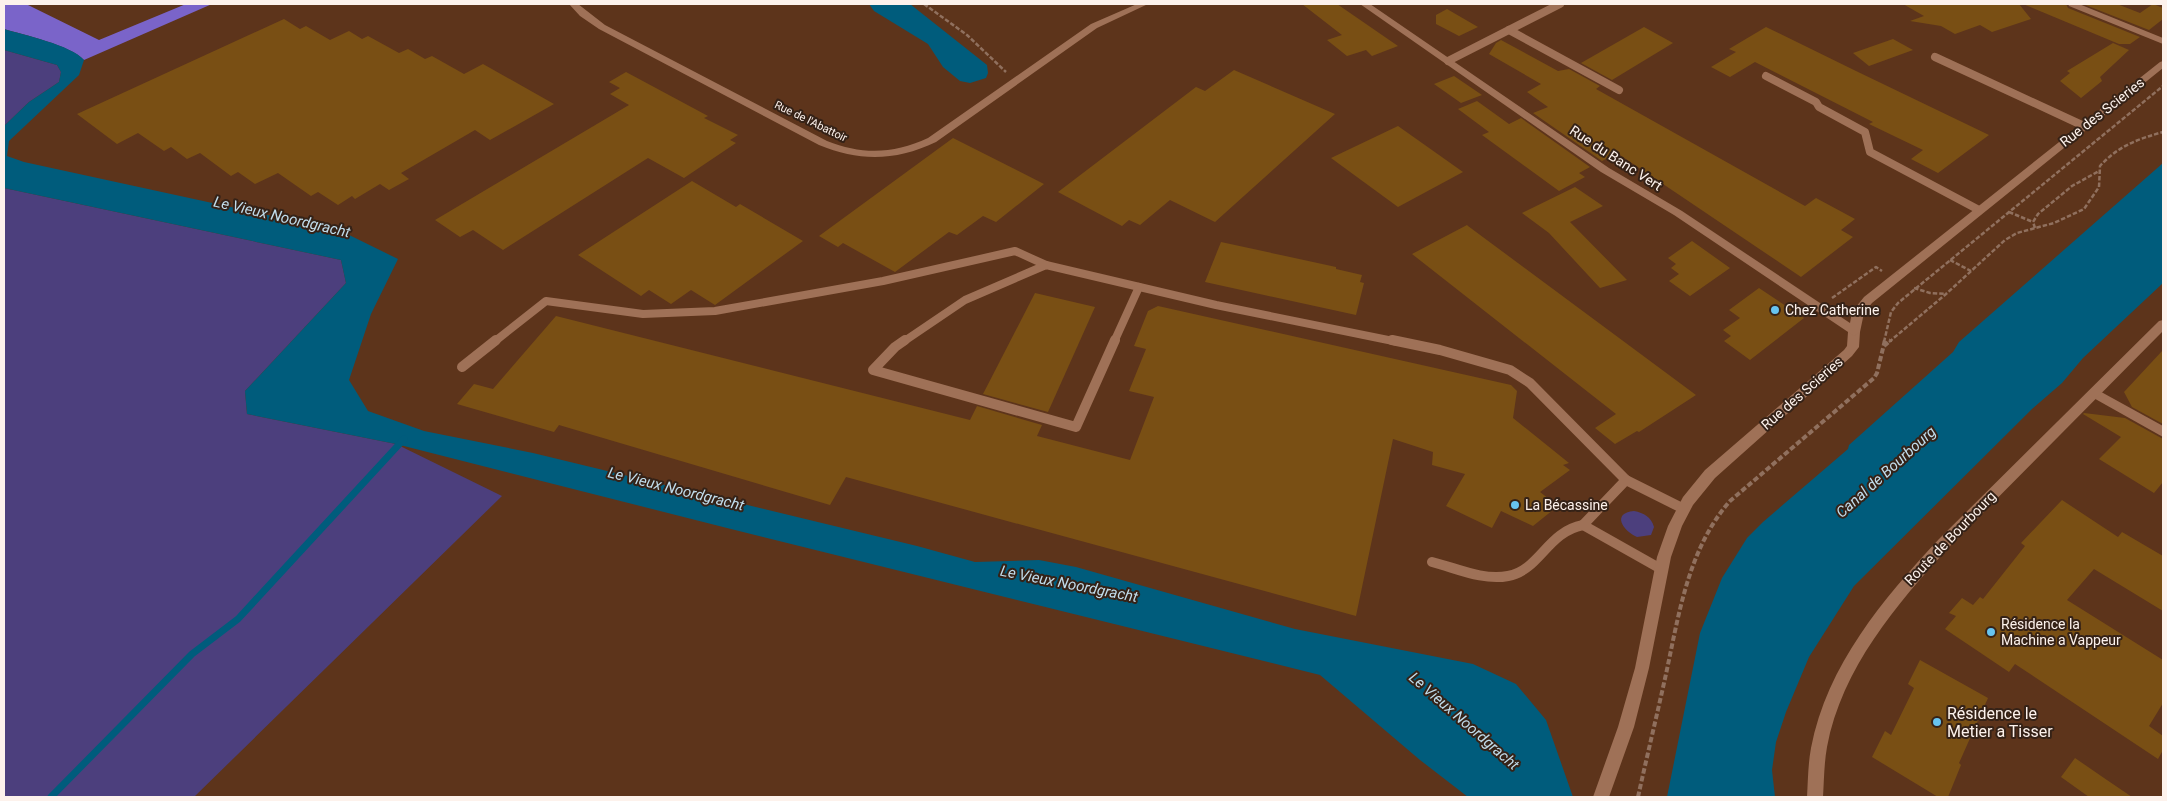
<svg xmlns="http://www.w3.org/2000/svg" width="2167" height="801" font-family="Roboto,sans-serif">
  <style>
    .green { fill: #4c3f7d }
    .forest { fill: #7a64c9 }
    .water { fill: #005c7c }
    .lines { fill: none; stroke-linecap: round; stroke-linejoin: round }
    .stream { stroke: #005c7c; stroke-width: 7 }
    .building { fill: #794f14 }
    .path-far1 { stroke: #90705e; stroke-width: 2.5; stroke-dasharray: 4.5 2; stroke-linecap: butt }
    .path { stroke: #90705e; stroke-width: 4; stroke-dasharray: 5.5 2.5; stroke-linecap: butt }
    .lane-far1 { stroke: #9f7157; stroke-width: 8 }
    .lane { stroke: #9f7157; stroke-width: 10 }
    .street { fill: #9f7157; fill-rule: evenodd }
    .secondary { fill: #9f7157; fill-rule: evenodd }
    .poi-dot { fill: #67c4f0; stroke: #352217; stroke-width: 2 }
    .labels { text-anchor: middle; stroke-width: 4; stroke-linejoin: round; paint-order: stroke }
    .far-street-label { font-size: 11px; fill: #fdf2ec; stroke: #352217 }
    .street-label { font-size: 14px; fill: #fdf2ec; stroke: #352217 }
    .poi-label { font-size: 14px; fill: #fdf2ec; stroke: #352217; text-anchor: start }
    .water-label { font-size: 15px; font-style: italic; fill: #c1ddec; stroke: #352217 }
    .near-poi-label { font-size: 16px; fill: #fdf2ec; stroke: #352217; text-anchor: start }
  </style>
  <rect width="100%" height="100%" fill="#5d341b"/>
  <g class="green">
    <polygon points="4,50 57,65 61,72 59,82 29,102 4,126"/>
    <polygon points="4,188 341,260 346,283 245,391 247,414 396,444 502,496 194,797 4,797"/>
    <path d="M1634,511C1644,513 1651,517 1654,527L1651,535L1637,537C1623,531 1611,513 1634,511Z"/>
  </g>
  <path class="forest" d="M4,4H26L99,40L186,4H212L84,60C70,45 24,35 4,29Z"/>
  <g class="water">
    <polygon points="869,4 910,4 987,65 988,73 986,78 970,83 960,81 943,67 928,44 874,11"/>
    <path d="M4,29C24,35 71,45 84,60L79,75L9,141L7,156L24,162L341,231L398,259L371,314L349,380L368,411L424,431L533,453L917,546L975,562L1039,560L1076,567L1295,629L1473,664L1516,684L1546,720L1573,797H1468L1420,760L1320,675L727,528L396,444L247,414L245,391L346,283L341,260L4,188V126L29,102L59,82L61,72L57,65L4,50Z"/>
    <polygon points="2163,163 2163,283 2083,358 2062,383 2032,409 1854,586 1809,657 1786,712 1776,742 1772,770 1775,797 1667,797 1700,633 1722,578 1747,538 1763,522 1848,449 1849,445 1953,352 1959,342"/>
  </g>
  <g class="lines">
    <polyline class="stream" points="51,797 192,654 238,619 404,439"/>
  </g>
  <g class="building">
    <polygon points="1302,4 1337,4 1398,46 1372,56 1366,50 1347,56 1327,40 1342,35"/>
    <polygon points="1903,4 2019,4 2031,19 1992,32 1980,25 1955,34 1941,26 1910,21 1924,16"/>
    <polygon points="2023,4 2066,4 2068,8 2140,37 2130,44 2119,44"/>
    <polygon points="2083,4 2117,4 2140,13 2153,4 2163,8 2163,19 2149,30"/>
    <polygon points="1447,9 1478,27 1459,36 1436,24 1436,15"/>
    <polygon points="284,19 300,29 306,26 330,40 349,31 362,39 368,36 399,53 408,49 425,59 432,56 464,74 483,64 554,104 490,140 475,130 401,173 409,179 389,190 380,184 355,199 352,196 338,205 318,192 311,196 278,173 255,184 238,172 231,176 200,153 187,159 171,147 164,151 138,133 117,144 77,114"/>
    <polygon points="1644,27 1673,43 1612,80 1581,63"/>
    <polygon points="1766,27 1856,71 1989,135 1938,173 1911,159 1923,150 1869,124 1873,122 1755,62 1730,77 1711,67 1736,52 1729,49"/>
    <polygon points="1893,39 1913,50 1869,66 1853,53"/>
    <polygon points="1501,40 1558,71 1569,69 1600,86 1596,89 1805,206 1816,198 1855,219 1841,230 1853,237 1801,277 1617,153 1602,161 1533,113 1548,107 1527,92 1541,84 1489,54 1496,43"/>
    <polygon points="2113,43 2129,50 2100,77 2102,81 2081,98 2060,81 2070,73 2067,71"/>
    <polygon points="1234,70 1335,114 1215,222 1170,200 1140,225 1129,220 1122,226 1058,192 1196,87 1205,91"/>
    <polygon points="626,72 708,116 704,118 738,135 730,140 736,143 684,178 648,158 503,250 473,230 460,237 435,220 629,105 610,94 620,88 609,82"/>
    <polygon points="1454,76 1482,95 1461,103 1434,84"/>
    <polygon points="1477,101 1509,124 1521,118 1590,167 1579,173 1585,177 1559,191 1482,135 1489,132 1458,109"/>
    <polygon points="1398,126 1463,172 1398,207 1331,158"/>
    <polygon points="953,138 1044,184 996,222 983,216 957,235 949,232 895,272 843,243 838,247 819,236"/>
    <polygon points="692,181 736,207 740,204 803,241 715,305 691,290 671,304 649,290 641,296 578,255"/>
    <polygon points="1575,187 1603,206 1570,222 1627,280 1600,288 1549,233 1522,213"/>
    <polygon points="1467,225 1468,226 1696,395 1639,432 1637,431 1615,444 1595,428 1616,414 1412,254"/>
    <polygon points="1692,241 1730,268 1690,296 1669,281 1679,274 1671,268 1676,264 1668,258"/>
    <polygon points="1221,242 1336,267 1336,269 1362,275 1360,282 1364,283 1356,315 1205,282"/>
    <polygon points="1759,288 1804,318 1750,360 1724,341 1731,336 1723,330 1740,318 1729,310"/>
    <polygon points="1035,293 1095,307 1048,412 983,394"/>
    <polygon points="1158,306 1511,385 1517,391 1513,418 1569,463 1563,465 1570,470 1540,492 1558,506 1533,526 1501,511 1492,528 1446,506 1465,474 1432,465 1433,452 1393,439 1356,616 846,477 830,505 559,425 554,432 457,404 474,384 493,389 556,316 970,420 977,406 1042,425 1037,436 1130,460 1154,397 1129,391 1146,349 1134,346 1148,311"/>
    <polygon points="2163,350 2163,424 2132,407 2124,392"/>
    <polygon points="2084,413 2125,418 2163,439 2163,482 2154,493 2099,459 2121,437 2083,414"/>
    <polygon points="2062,500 2118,537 2122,532 2163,556 2163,611 2094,569 2067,600 2163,660 2163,703 2149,726 2163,736 2163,750 2158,759 2015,664 2009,672 1945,629 1956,616 1949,613 1962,598 1973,605 1980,597 1983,599 2025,546 2021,543"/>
    <polygon points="1920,660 1988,698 1959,763 1961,765 1948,797 1938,797 1872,757 1885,731 1891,735 1914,688 1908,684"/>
    <polygon points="2075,758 2104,778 2132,797 2089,797 2061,777"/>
  </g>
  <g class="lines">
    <g class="path-far1">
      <polyline points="924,4 967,35 1006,72"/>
      <polyline points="2009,212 2033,222"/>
      <polyline points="2035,228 2033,222 2038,214 2072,186 2099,171"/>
      <polyline points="1950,260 1971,271"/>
      <polyline points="1914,288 1930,293 1946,294"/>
      <polyline points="1832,298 1876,267 1882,271"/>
      <polyline points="1884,342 1891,312 1898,303 2163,86"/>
      <path d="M1889,342L1946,294L2005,240L2017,233L2054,223L2084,209L2099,187L2100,166C2118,146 2138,139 2163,132"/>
    </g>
    <g class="path">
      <polyline points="1884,346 1891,340"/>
      <path d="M1638,797C1647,756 1657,715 1666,674C1679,614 1688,549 1730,501L1874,378L1877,373L1885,340"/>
    </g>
    <g class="lane-far1">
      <polyline points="1509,30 1619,90"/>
      <polyline points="1935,57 2084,126"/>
      <polyline points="1448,61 1560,4"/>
      <polyline points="1766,76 1816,102 1819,107 1865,132 1870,152 1979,210"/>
      <polyline points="494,342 546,301 643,314 715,311 883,281 1015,251 1046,265"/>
      <polyline points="903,342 965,300 1046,265 1216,305 1398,342"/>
      <polyline points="1114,342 1139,287"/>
    </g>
    <g class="lane">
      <polyline points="905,340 895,347 873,370 1076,427 1115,340"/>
      <polyline points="1392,340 1440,350 1510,370 1530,383 1626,480"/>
      <polyline points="462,367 496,340"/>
      <path d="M1432,562C1456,568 1483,581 1508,576C1540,570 1547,532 1583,525"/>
      <polyline points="1661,569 1583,525 1626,480 1684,509"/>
    </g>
    <g class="street">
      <path d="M569,4H578L605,25L827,141C862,155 894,154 928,138L1091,24L1137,4H1148L1097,28L936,142C896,161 860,162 819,145L599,29L580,16Z"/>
      <polygon points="2068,4 2079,4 2163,38 2163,44 2069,6"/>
      <polygon points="1854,328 1860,332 1859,347 1852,356 1715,478 1693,505 1682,526 1671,557 1649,668 1634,727 1609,797 1593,797 1618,727 1635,668 1657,557 1668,526 1683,497 1705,470 1844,350 1847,346 1848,332"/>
      <polygon points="2094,388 2163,426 2163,437 2090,396 2088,393 2090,390"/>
    </g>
    <g class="secondary">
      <polygon points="1360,4 1370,4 1609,168 1682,211 1850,323 1852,312 1864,297 2160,62 2163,61 2163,68 1872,303 1864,313 1860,332 1854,336 1674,215 1601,172"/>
      <path d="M2163,320V331L1949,547C1896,605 1842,668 1827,747C1824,764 1824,781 1823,797H1807C1808,781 1808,764 1811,748C1827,665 1883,599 1939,539L2159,321Z"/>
    </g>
  </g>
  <g class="poi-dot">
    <circle cx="1775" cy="310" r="5"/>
    <circle cx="1515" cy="505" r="5"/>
    <circle cx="1991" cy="632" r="5"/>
    <circle cx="1937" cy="722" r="5"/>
  </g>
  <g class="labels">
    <g class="far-street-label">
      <text transform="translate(811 121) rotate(26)" y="4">Rue de l'Abattoir</text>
    </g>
    <g class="street-label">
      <text transform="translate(2102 112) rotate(-38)" y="5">Rue des Scieries</text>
      <text transform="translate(1616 158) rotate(33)" y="5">Rue du Banc Vert</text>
      <text transform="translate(1802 393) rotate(-41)" y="5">Rue des Scieries</text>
      <text transform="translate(1950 538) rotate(-46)" y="5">Route de Bourbourg</text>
    </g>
    <g class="poi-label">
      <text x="1785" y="315">Chez Catherine</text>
      <text x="1525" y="510">La Bécassine</text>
      <text x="2001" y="629">Résidence la<tspan x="2001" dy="16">Machine a Vappeur</tspan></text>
    </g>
    <g class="water-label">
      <text transform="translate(282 217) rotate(13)" y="5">Le Vieux Noordgracht</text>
      <text transform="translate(1886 472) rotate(-42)" y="5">Canal de Bourbourg</text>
      <text transform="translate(676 489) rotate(14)" y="5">Le Vieux Noordgracht</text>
      <text transform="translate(1069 584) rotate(11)" y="5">Le Vieux Noordgracht</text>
      <text transform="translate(1464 721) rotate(41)" y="5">Le Vieux Noordgracht</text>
    </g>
    <g class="near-poi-label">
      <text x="1947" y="719">Résidence le<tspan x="1947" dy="18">Metier a Tisser</tspan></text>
    </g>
  </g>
  <rect width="2167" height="801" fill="none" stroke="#fdf2ec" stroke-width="10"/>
</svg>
